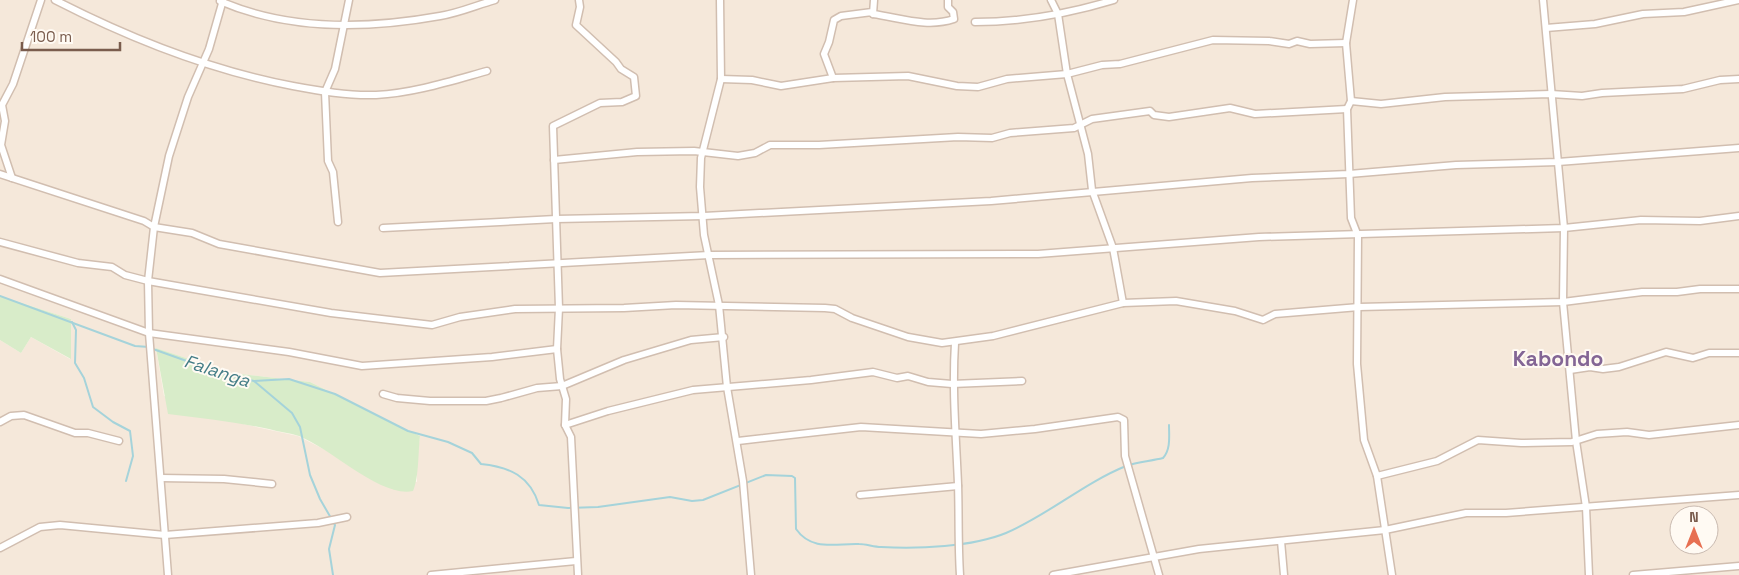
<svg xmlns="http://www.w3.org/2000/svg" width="1739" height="575" font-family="'Space Grotesk',sans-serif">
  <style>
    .residential { fill: #f5e8da; fill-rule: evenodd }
    .green { fill: #d8ecc9 }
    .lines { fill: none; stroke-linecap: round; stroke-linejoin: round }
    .stream { stroke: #a5d3da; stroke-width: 2 }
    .minor-casing { stroke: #d1beb0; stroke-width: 9 }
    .minor { stroke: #fff; stroke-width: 6 }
    .labels { text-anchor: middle; stroke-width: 4; stroke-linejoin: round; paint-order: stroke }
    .water-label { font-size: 18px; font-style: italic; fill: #437c86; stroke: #fffaf3 }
    .district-label { font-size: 21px; font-weight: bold; fill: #846695; stroke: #fffaf3 }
  </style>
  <rect width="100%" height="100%" fill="#fdf6ec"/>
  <path class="residential" d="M0,0H1739V575H0V340L21,353L31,337L70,359L71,319L0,296ZM156,348L231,373L310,382L420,436L417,459V482L339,457L298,436L243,424L164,396ZM1679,515H1709V545H1679Z"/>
  <g class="green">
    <polygon points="0,296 71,319 71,359 31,337 21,353 0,340"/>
    <path d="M156,348L231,373L310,382L420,436C418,453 419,478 413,491C381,498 332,449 299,436C290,433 279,432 269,429C236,422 202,418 168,414Z"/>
  </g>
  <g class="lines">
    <g class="stream">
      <polyline points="0,296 135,346 149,347"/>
      <polyline points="72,322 76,330 75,363 84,378 93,407 113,422 130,431 133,456 126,481"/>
      <polyline points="153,349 223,374 254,381 292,413 300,427 310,475 320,499 335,525 329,549 333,575"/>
      <path d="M254,381L289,379L335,394L408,431L448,442L472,453L481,464C510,467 530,476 539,505L568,508L598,507L670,497L692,501L703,500L766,475L792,476L795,478L796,529C812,552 837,543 859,544C866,544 874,547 881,547C918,549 972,547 1006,533C1048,515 1084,483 1126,466C1137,462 1151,461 1163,458C1171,449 1169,436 1169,425"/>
    </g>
    <g class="minor-casing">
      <g id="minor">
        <path d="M55,0C131,39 209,70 293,86C320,91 348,96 376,95C414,93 451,81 487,71"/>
        <polyline points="720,0 721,79 701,158 700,187 704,235 719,305 727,387 743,481 751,575"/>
        <polyline points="1051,0 1058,14 1067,74 1088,154 1092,190 1113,248 1123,303"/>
        <polyline points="1353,0 1346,43 1351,101 1347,109 1351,218 1358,236 1357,364 1364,440 1377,476 1392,575"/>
        <polyline points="1543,0 1564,228 1563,302 1576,441 1586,507 1589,575"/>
        <path d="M220,1C289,31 368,29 440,16C459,13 477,5 495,0"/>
        <path d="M873,14C901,18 927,28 954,19L953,12L948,7V0"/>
        <path d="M975,22C1022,22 1068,14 1114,0"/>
        <polyline points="1546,28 1595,24 1643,14 1684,12 1739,0"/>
        <polyline points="833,78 824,54 829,42 834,20 841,16 872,12 873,14 874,0"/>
        <polyline points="721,79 752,80 781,86 833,78 908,76 957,86 978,87 1007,79 1067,74 1102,65 1120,64 1213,40 1269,41 1289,44 1297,41 1310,44 1346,43"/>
        <polyline points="1351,101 1381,104 1445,97 1551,94 1582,96 1602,93 1683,89 1720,80 1739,79"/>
        <polyline points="554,160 637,152 694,151 738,156 755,153 770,145 819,145 958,137 992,138 1010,133 1074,128 1092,119 1150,111 1154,115 1169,117 1230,108 1255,114 1347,109"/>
        <polyline points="0,174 144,221 154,227 192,233 219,244 380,273 709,255 1038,254 1259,237 1564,228 1641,220 1700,221 1739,216"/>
        <polyline points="12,178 1,145 5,121 2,105 13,84 41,0"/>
        <polyline points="338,222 333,172 328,161 325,92 335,69 349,0"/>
        <polyline points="383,228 556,219 704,216 991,201 1252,178 1349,174 1456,165 1558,162 1739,148"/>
        <polyline points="0,242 78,263 112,267 125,275 148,281 331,313 432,325 460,317 515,309 624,308 676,305 825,308 835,309 852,318 908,337 942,343 993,336 1123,303 1176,301 1235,311 1263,320 1275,314 1359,307 1563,302 1642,292 1677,292 1700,289 1739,289"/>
        <polyline points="0,279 149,333 289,352 362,366 492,357 557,349"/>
        <path d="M955,343C952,390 956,436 958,484C959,514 958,544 960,575"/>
        <polyline points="1570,370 1590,367 1603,369 1619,367 1666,352 1693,358 1709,353 1739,353"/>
        <polyline points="383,394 397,398 430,401 486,401 501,398 537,388 562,386 624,360 691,340 724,337"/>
        <polyline points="0,422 11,416 24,415 75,433 88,433 119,441"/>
        <polyline points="565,425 608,411 693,390 811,380 873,372 897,378 908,376 928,382 952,384 1022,381"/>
        <polyline points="738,441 861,427 981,434 1035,429 1118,417 1124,420 1125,456 1159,575"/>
        <polyline points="1377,476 1437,461 1478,440 1521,443 1572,442 1597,434 1627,432 1649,435 1739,425"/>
        <polyline points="161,478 224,479 272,484"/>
        <polyline points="860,495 958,486"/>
        <polyline points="1281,541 1284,575"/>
        <polyline points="0,548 40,527 60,525 165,535 318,523 347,517"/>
        <polyline points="168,575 149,333 148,281 154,227 169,156 188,97 209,49 223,0"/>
        <polyline points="431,575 576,561"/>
        <polyline points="578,575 571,437 565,425 566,399 560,379 557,349 559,308 553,126 600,103 622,102 636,96 634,77 621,69 616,62 576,25 580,7 579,0"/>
        <polyline points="1053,575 1199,549 1385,530 1466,513 1506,513 1739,495"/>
        <polyline points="1633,575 1739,566"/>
      </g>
    </g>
    <use href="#minor" class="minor"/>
  </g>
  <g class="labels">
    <g class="water-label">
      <text transform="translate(217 371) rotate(18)" y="6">Falanga</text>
    </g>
    <g class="district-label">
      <text x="1558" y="366">Kabondo</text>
    </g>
  </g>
  <g transform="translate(1694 530)"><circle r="24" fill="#fffaf3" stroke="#cabbb1"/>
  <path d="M0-4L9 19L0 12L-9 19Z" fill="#e76f51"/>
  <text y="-8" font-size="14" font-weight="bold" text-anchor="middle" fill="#7a5c4d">N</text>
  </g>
  <path d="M22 42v8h98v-8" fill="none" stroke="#7a5c4d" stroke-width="2.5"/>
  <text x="30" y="42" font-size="15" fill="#7a5c4d" stroke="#fffaf3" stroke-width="4" paint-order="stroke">100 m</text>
</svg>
